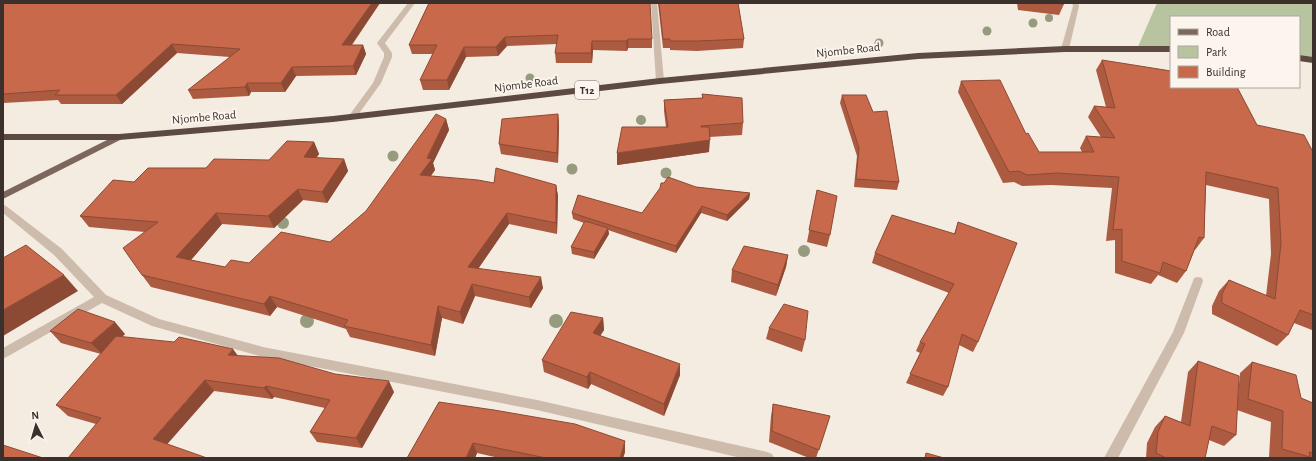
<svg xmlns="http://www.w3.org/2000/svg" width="1316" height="461" font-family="'Alegreya Sans',sans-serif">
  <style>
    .green { fill: #b8c4a0 }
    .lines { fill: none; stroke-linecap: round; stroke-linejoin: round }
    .minor { fill: #cdbbac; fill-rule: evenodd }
    .major { fill: #7d675c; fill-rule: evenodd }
    .highway { fill: #5c4a42; fill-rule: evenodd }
    .tree { fill: #969b7f }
    .wall { fill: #ac5a40 }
    .shaded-wall { fill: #8c4a34 }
    .building { fill: #c8694b; stroke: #8c4a34 }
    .labels { text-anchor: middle; stroke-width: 4; stroke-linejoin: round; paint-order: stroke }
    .shield { fill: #fbf5ee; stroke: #756b66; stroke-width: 1 }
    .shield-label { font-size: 11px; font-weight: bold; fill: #3b302b }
    .street-label { font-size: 12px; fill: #3b302b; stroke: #fbf5ee }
  </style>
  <rect width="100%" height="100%" fill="#f4ebe1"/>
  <polygon class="green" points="1157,3 1313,3 1313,62 1299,61 1299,17 1171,17 1171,51 1137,49"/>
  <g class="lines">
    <g class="minor">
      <polygon points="408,3 415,3 385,43 392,53 392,57 381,83 355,119 349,119 348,117 373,83 384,57 384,53 377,43"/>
      <polygon points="651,3 657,3 664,81 660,83 656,81"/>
      <polygon points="1072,3 1078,3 1079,6 1069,49 1065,51 1061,49 1073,6"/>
      <polygon points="3,205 6,206 62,249 106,295 159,319 263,347 537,400 767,452 772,454 774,458 741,458 537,410 263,357 152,326 102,303 3,359 3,348 94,297 54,255 3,213"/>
      <polygon points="1198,277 1202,278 1203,281 1184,333 1118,458 1104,458 1173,332 1193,281 1194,278"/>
    </g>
    <polygon class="major" points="119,134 122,135 123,137 122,139 3,199 3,192"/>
    <g class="highway">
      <polygon points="1065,46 1171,46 1171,52 1065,52 918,59 660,84 333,122 119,140 3,140 3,134 119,134 333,116 660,78 918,53"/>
      <polygon points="1299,55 1313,57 1313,63 1299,61"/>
    </g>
  </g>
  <g class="tree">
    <circle cx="1049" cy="18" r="4"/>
    <circle cx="1033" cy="23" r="4.5"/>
    <circle cx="987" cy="31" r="4.5"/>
    <circle cx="879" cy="43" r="4.5"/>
    <circle cx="530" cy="78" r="4.5"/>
    <circle cx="641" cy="120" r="5"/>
    <circle cx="393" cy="156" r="5.5"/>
    <circle cx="572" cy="169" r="5.5"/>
    <circle cx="666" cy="173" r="5.5"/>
    <circle cx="283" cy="223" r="6"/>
    <circle cx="804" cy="251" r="6"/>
    <circle cx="307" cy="321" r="7"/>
    <circle cx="556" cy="321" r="7"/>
  </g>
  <g class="wall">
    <polygon points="3,3 380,3 352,45 363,45 366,54 356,75 296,76 285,92 251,92 249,96 193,99 188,90 230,57 177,53 122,104 61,104 58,100 3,103"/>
    <polygon points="429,3 652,39 652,48 628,48 627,51 593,50 592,63 556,63 555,53 557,44 507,46 498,56 466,57 449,90 423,90 420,80 433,54 412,54 409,45"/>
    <polygon points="658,3 738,3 744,39 743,48 697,51 670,50 670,48 663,48"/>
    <polygon points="1017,3 1063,3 1064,4 1059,15 1018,10"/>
    <polygon points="1102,60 1257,125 1313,152 1313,329 1312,330 1294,323 1288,335 1277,346 1212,314 1212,306 1219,291 1229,280 1266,296 1271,254 1269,199 1206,185 1204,238 1195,250 1195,249 1186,271 1177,283 1158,275 1151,284 1115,273 1115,240 1106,241 1112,188 1051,185 1022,186 1014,182 1003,183 958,92 961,81 1026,134 1039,152 1082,152 1080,148 1086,136 1101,137 1088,117 1094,106 1106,107 1096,70"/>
    <polygon points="702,94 743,123 742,135 709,137 709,152 617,165 666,127 664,111 664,100 702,98"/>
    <polygon points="842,95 899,182 897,190 854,187 857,156 840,103"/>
    <polygon points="558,114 559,124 558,163 501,154 499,144"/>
    <polygon points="446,119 449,130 433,163 435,170 431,176 494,183 556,185 558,196 557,234 509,224 478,269 543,288 531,308 475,296 463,324 442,318 435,356 350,337 346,329 277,307 270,316 151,287 142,275 145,232 89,227 80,216 134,182 206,168 269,160 314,142 319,154 316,158 344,159 348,171 327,203 303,200 274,228 222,224 191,260 225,267 249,263 330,242 366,211"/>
    <polygon points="696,187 750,193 749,199 727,221 701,213 676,253 608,230 609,234 594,259 572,254 571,247 584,223 573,219 572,213 642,213"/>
    <polygon points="817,190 830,235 827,247 807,242"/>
    <polygon points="958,222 978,342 973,352 959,345 948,387 943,396 906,383 920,353 916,351 920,342 949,293 872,263 875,253 954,234"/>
    <polygon points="788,255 786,267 776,296 731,282 732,270"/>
    <polygon points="603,318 604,330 600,336 680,375 664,416 591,384 588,389 544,372 542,360"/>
    <polygon points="769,328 805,340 802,352 766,339"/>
    <polygon points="50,331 125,334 122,337 238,356 394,392 362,448 317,442 310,432 325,408 274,397 272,399 214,391 96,424 68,416 56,405 101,354 61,343"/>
    <polygon points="1198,361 1238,395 1240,373 1252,362 1301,398 1313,403 1313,458 1269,458 1271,422 1237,410 1236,435 1224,446 1209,440 1205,458 1146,458 1147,443 1155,427 1165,416 1181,422 1188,372"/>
    <polygon points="439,402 625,452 623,458 499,458 477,453 475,458 407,458"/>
    <polygon points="773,404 830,416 816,458 809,458 769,442 771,416"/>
  </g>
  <g class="shaded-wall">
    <polygon points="372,3 380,3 345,54 342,45"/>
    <polygon points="505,37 507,46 498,56 496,47"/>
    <polygon points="628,39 628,48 627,51 626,41"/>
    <polygon points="592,41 593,50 592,63 591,53"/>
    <polygon points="172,44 177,53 122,104 116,95"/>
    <polygon points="363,45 366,54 356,75 353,66"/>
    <polygon points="464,47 466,57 449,90 447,80"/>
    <polygon points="292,67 296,76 285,92 281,83"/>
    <polygon points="247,83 251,92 249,96 245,87"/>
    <polygon points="558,114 559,124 558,163 557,153"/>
    <polygon points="446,119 449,130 433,163 435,170 423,186 420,175"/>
    <polygon points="710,140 709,152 617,165 617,153"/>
    <polygon points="314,142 319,154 309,168 304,157"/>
    <polygon points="344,159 348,171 327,203 322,192"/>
    <polygon points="556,185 558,196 557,234 556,223"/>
    <polygon points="298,189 303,200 274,228 268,216"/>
    <polygon points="750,193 749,199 727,221 727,215"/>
    <polygon points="702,206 701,213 676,253 676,246"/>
    <polygon points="216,213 222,224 184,268 176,257"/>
    <polygon points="507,213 509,224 471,279 468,267"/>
    <polygon points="608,228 609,234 594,259 594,252"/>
    <polygon points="788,255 786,267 776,296 778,285"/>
    <polygon points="64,275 78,291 3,336 3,310"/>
    <polygon points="541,277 543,288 531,308 529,297"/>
    <polygon points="472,284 475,296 463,324 460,312"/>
    <polygon points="270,296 277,307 270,316 264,304"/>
    <polygon points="438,306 442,318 435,356 431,345"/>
    <polygon points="603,318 604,330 594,345 593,333"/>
    <polygon points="115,322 125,334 102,354 91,343"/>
    <polygon points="233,349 241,360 228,355"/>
    <polygon points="680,364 680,375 664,416 664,404"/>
    <polygon points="590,372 591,384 588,389 587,377"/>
    <polygon points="205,380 214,391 163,449 153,439"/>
    <polygon points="389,381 394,392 362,448 356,438"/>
    <polygon points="266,386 274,397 272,399 264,388"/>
    <polygon points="625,441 625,452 623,458 620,458"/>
    <polygon points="473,443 477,453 475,458 466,458"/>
  </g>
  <g class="building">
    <polygon points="3,3 372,3 342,45 363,45 353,66 292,67 281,83 247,83 245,87 188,90 240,49 172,44 116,95 55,95 60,90 3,94"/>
    <polygon points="429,3 650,3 652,39 628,39 626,41 592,41 591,53 555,53 558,35 505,37 496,47 464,47 447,80 420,80 437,45 409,45"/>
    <polygon points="659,3 738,3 744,39 698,41 670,41 670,39 663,39"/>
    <polygon points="1054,3 1063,3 1064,4"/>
    <polygon points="1102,60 1171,71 1171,87 1237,87 1257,125 1304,135 1313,152 1313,315 1300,310 1288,335 1222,303 1222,294 1229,280 1275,299 1281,243 1278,188 1206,172 1204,238 1199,237 1186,271 1163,262 1160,273 1122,261 1122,229 1113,230 1119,177 1057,173 1027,175 1019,171 1009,172 961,81 1000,80 1026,134 1028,133 1039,152 1094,152 1086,136 1115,138 1094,106 1115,108"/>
    <polygon points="702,94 742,98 743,123 701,126 701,127 709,127 710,140 617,153 622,127 668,127 664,100 703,98"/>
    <polygon points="842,95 866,95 873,112 887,111 899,182 856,179 859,148"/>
    <polygon points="436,114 446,119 427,158 432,159 420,175 478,180 494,183 496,168 556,185 556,223 507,213 468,267 541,277 529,297 472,284 460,312 438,306 431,345 344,326 348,320 270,296 264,304 142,275 123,248 158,222 80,216 113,180 134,182 148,168 206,168 214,159 269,160 287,141 314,142 304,157 344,159 322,192 298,189 268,216 216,213 176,257 225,267 231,260 249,263 281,232 330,242 366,211"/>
    <polygon points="558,114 557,153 499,144 502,119"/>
    <polygon points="668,177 696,187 750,193 727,215 702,206 676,246 572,213 578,195 642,213 660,188 661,183 664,183"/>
    <polygon points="817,190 837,196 830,235 809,230"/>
    <polygon points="892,215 955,234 958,222 1017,243 978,342 962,334 948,387 910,374 925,344 920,342 954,284 875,253"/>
    <polygon points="585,221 608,228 594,252 571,247"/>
    <polygon points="26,245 64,275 3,310 3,258"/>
    <polygon points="744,246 788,255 778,285 732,270"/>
    <polygon points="784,304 808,311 805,340 769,328"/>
    <polygon points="78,309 115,322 91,343 50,331"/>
    <polygon points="571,312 603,318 593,333 680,364 664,404 590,372 587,377 542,360"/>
    <polygon points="116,336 174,342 179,337 233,349 228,355 279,358 335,374 389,381 356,438 310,432 330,400 266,386 264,388 205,380 153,439 207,458 68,458 101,418 56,405"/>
    <polygon points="1198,361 1239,376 1236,435 1212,426 1205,458 1166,458 1156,453 1158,432 1165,416 1190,426"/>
    <polygon points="1252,362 1296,375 1301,398 1313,403 1313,453 1309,452 1310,457 1282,449 1283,411 1248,399"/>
    <polygon points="439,402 494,410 575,424 625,441 620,458 546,458 473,443 466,458 407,458"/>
    <polygon points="773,404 830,416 819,450 772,431"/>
    <polygon points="3,445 43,458 3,458"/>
    <polygon points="926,453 944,458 925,458"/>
  </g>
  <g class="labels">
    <rect class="shield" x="575" y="81" width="24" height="18" rx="3"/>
    <g class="shield-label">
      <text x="587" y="94">T12</text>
    </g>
    <g class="street-label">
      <text transform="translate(848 50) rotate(-6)" y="4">Njombe Road</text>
      <text transform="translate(526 84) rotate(-7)" y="4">Njombe Road</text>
      <text transform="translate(204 117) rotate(-5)" y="4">Njombe Road</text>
    </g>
  </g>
  <rect width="1316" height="461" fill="none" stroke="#3b302b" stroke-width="8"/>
  <rect x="1170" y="16" width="130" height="72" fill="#fbf5ee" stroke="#aea6a0"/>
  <rect x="1178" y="29" width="20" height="6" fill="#7d675c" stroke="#aea6a0"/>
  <text x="1206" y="36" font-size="12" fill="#3b302b">Road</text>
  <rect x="1178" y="46" width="20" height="12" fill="#b8c4a0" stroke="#aea6a0"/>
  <text x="1206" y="56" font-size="12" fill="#3b302b">Park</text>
  <rect x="1178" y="66" width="20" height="12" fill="#c8694b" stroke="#aea6a0"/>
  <text x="1206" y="76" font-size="12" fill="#3b302b">Building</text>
  <g transform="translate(36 425) rotate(355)" stroke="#fbf5ee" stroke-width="3" paint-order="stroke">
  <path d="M0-3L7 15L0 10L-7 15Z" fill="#3b302b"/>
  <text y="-6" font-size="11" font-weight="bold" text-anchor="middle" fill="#3b302b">N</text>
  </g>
</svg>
